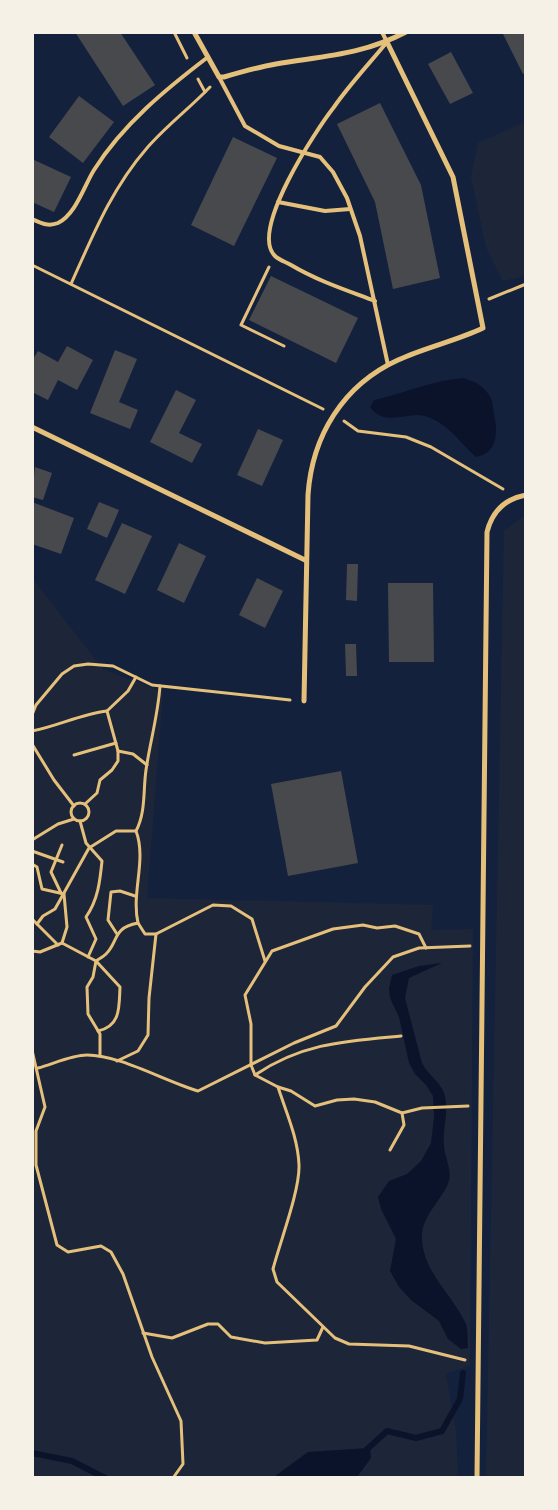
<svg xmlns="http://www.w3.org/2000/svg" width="558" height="1510" font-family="'Open Sans',sans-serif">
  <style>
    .green { fill: #1d2539 }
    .water { fill: #0b132b }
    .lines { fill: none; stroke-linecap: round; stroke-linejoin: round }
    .stream { stroke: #0b132b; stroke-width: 6 }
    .building { fill: #48494c }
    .path { stroke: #e5c07b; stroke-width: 3 }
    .service { stroke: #e5c07b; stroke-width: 4 }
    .minor { stroke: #e5c07b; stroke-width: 5 }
  </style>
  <rect width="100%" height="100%" fill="#14213d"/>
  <g class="green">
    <polygon points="525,122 525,276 503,281 486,247 471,177 478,143"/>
    <polygon points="525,515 526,1477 486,1478 504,531"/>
    <polygon points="32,578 103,669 163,692 147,898 433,905 431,930 473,929 470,1365 446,1374 456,1431 458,1477 357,1477 371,1458 370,1448 308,1452 274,1477 33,1477"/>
  </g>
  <g class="water">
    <path d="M464,378C475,382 483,385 489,395C493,400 493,408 494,414C498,432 498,453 476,457C459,442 448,423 425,416C409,411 385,428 370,407L374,400C405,393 433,380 464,378Z"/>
    <path d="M442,963L409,978L405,998L422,1063C428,1075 439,1080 444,1093C450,1110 442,1129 444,1146C445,1159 453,1171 448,1184C440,1202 421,1217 422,1238C423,1272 451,1293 465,1322C469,1329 467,1341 468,1348L461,1349L448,1339L439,1321L411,1300L399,1287L390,1271L396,1239L381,1209L378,1197L389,1181L407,1174L421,1161L431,1143L434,1117L433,1096L426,1085L415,1074L409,1063L399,1017L390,998L389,988L392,975L419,966Z"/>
    <polygon points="370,1448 371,1458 357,1477 274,1477 308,1452"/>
  </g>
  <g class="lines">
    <g class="stream">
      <polyline points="364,1452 387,1431 416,1438 442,1431 460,1399 463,1373"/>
      <polyline points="32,1453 72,1461 105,1478"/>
    </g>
  </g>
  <g class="building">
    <polygon points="75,32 120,32 155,85 123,106"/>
    <polygon points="506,32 526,32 526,72 523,74 503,34"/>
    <polygon points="451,52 473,93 450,104 428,64"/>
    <polygon points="79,96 114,122 83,163 49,137"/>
    <polygon points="380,103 421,185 440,278 393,289 375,202 337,124"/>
    <polygon points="233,137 277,158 234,246 191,225"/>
    <polygon points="32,159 71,177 54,212 32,202"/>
    <polygon points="271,276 358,318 336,363 249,320"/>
    <polygon points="67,346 93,360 77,390 58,380 48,400 32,392 32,361 38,351 58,362"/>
    <polygon points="115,350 137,359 119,402 138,410 130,429 90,413"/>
    <polygon points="176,390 196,400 179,433 202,444 192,463 150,442"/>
    <polygon points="258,429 283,440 262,486 237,475"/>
    <polygon points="35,467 52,473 43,500 32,497"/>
    <polygon points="32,502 74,518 61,554 32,544"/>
    <polygon points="99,502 119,510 107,538 87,529"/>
    <polygon points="122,523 152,536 125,594 95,580"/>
    <polygon points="179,543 206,556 184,603 157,590"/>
    <polygon points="347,564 358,564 357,601 346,600"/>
    <polygon points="257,578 283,591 265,628 239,615"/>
    <polygon points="388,583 433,583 434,662 389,662"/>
    <polygon points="345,644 356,644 357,676 346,676"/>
    <polygon points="341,771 358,863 288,876 271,784"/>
  </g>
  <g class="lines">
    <g class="path">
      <polyline points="174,32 187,58"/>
      <polyline points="198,79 205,92"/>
      <polyline points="32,265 323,409"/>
      <polyline points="269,267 241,325 284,346"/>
      <path d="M71,284C93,235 112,188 147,148C166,126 190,108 210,87"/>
      <polyline points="489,299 526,284"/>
      <polyline points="344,421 358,431 406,437 431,447 503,489"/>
      <polyline points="32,715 36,705 62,674 74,666 88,664 113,666 152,685 290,700"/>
      <path d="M32,731C58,726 81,714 107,711"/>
      <polyline points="32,744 54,780 74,806"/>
      <polyline points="118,751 133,754 147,765"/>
      <polyline points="74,755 116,743"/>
      <circle cx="80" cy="812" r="9"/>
      <polyline points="85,804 97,793 100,780 112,770 118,761 118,751 107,711 128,691 136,677"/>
      <path d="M80,821L86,843L102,861C100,881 98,900 86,917L96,939L88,957"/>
      <polyline points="32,840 58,824 74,819"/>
      <polyline points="32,851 63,862"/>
      <polyline points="32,864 37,867 42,889 64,894 67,927 62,943"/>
      <polyline points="61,893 51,872 62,845"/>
      <polyline points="32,919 58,945"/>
      <path d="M138,923C131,892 147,860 136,831C146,812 143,790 146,770C150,742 158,715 160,686"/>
      <polyline points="37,924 43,916 55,909 89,848 116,831 136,831"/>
      <polyline points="117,934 108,920 111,892 120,891 135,896"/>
      <path d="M426,948L419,934L395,926L377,928L363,925L333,929L272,951L245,995L251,1024V1065L255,1075L278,1087C286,1112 298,1138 299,1165C300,1190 280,1242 273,1269L277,1282L335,1338L349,1344L409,1346L465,1360"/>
      <path d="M32,951L40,952L62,943L96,961L120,987C119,1007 121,1026 98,1031"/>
      <polyline points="32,1050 45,1107 36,1131 36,1165 57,1245 68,1252 101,1246 111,1252 123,1274 152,1357 181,1421 183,1464 173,1478"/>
      <path d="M100,1056V1034L88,1014L87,987L93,977L96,961C99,959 103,957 106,954C119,941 112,928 138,923L145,934H156"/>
      <polyline points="117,1061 138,1051 148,1035 149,998 156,934 213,905 231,906 252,919 265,961"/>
      <path d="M38,1068C53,1064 72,1055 87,1055C120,1055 164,1081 198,1091L294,1043L336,1026L365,987L393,957L419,948L470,946"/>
      <path d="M255,1075C302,1043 346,1041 401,1036"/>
      <polyline points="278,1087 291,1091 315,1106 337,1100 354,1099 375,1102 402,1113 422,1108 468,1106"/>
      <polyline points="390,1150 404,1125 402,1113"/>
      <polyline points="143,1333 172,1338 208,1324 218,1324 231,1337 265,1343 317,1340 323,1327"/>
    </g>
    <g class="service">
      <polyline points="219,77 245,126 279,146 320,157 333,172 347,198 360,236 388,365"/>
      <polyline points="278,202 325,211 350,209"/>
      <path d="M32,219C41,223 48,227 58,223C76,214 84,186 94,170C123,124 166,89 208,57"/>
      <path d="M375,301C346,290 318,281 291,265C286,262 279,260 275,256C249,231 316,130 334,107C350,84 369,64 387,42L382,32"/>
    </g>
    <g class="minor">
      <path d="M194,32L219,77H224C241,72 259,67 276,64C323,56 362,55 406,32"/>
      <polyline points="32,427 305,560"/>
      <path d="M304,701L308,495C312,436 343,385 398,360C426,347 456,341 483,328L453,177L387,42"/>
      <path d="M477,1478L487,532C492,512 504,499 526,495"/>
    </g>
  </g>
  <rect width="558" height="1510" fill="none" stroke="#f6f1e7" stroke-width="68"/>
</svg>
